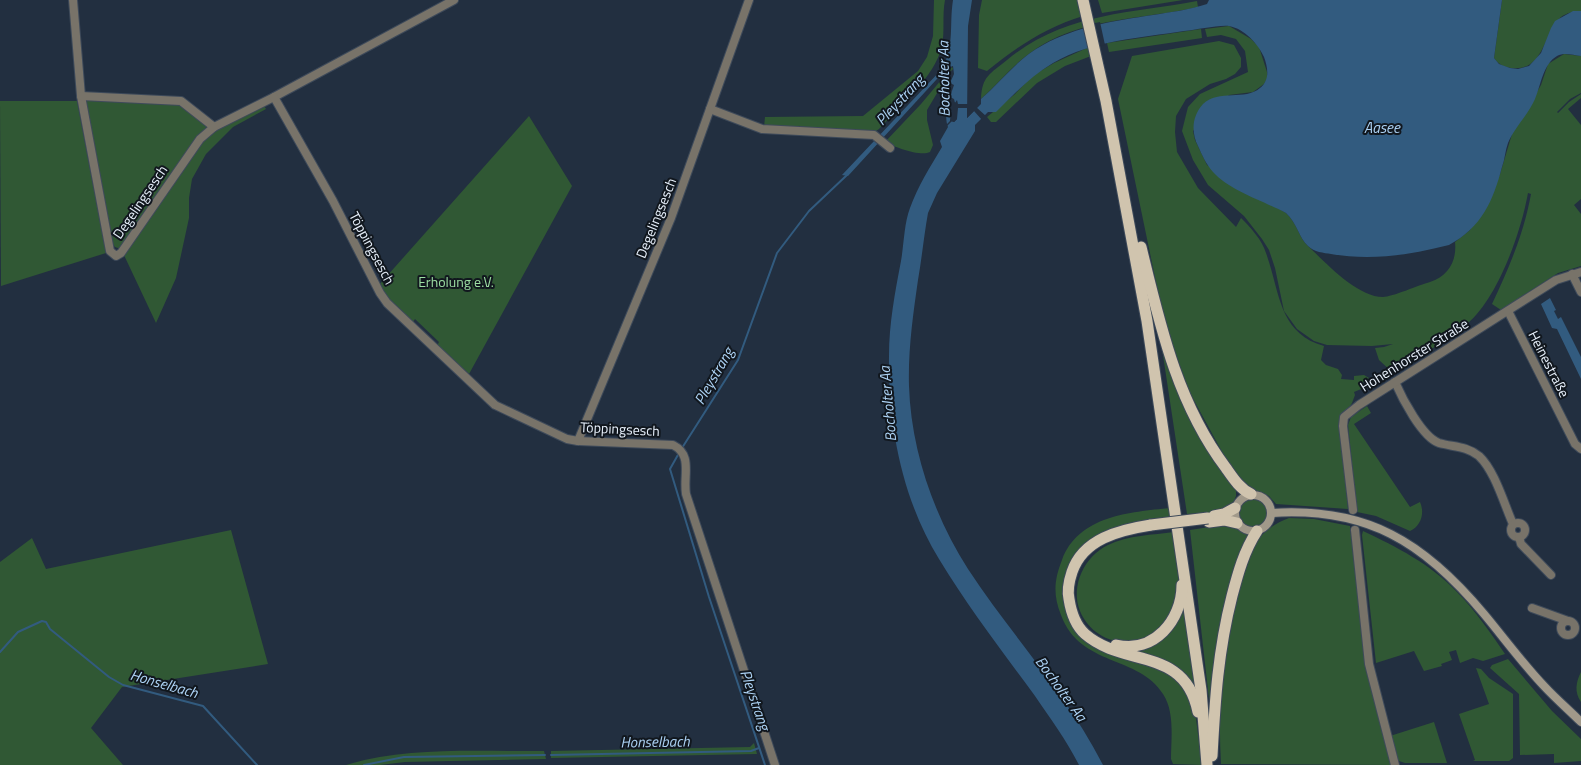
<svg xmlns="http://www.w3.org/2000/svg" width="1581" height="765" font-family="'Titillium Web',sans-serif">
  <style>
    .green { fill: #305834 }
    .water { fill: #325b7f; fill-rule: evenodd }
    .pier { fill: #222f40 }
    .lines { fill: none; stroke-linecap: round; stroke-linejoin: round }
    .stream { stroke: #325b7f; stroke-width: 2 }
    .minor-casing { stroke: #3e4a5a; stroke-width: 10 }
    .secondary-casing { stroke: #3e4a5a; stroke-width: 10 }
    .trunk-casing { stroke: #3e4a5a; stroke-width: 13 }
    .minor { stroke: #787369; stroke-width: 8 }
    .secondary { stroke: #a1998a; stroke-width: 8 }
    .trunk { stroke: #d0c4ae; stroke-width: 11 }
    .trunk-bridge-casing { stroke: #3e4a5a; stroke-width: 13; stroke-linecap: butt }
    .trunk-bridge { stroke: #d0c4ae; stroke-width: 11 }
    .labels { text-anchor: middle; stroke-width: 4; stroke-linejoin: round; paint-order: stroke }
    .street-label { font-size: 14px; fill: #e8f1fc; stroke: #11171e }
    .park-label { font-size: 14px; fill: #9edfa4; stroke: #11171e }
    .water-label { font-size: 15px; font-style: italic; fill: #add3f5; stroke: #11171e }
  </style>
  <rect width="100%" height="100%" fill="#222f40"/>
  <g class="green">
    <path d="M934,0H945C942,15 945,31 942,46C935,77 899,107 879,129L873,133L764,127L765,117L863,116L918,71L927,57L933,36Z"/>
    <path d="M982,0H1079L1083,16C1047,27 1016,47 987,71L978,68L979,15Z"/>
    <polygon points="1098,0 1183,0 1102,13"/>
    <path d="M1502,0H1581V11C1575,11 1566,13 1561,17C1543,34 1544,72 1511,68C1504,67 1498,64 1494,58Z"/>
    <path d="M1197,1L1198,7C1142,20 1078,17 1030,53C1012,66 998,84 981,99C982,76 990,74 1007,60C1064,13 1127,14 1197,1Z"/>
    <path d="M1229,26L1251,39L1259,47L1267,72V79L1264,84L1253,92L1229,95L1193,131L1195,140L1207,165L1286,213C1297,223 1299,238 1308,246C1326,263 1357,297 1383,297C1392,297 1419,285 1430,282C1449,276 1457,260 1455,242L1470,230L1500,174L1512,134L1541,85L1548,64L1564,54L1581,56V93L1570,99L1557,112L1558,113L1569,102L1581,94V98L1568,109L1581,125V199L1574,205L1581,214V266L1558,273L1501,310L1492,304C1509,268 1524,233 1531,194L1528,193C1521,232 1498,298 1467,324C1445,343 1417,357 1392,372L1379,360L1375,348L1384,347L1393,344L1372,346L1327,345L1314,341L1297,329L1284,311L1275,268L1269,250L1262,239L1244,216L1208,185L1193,160L1182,131L1188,107L1200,94L1248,72L1245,51L1236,39L1221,35L1207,37L1205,29Z"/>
    <polygon points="1201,29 1202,38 1109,52 1107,43"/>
    <path d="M1219,41L1234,45L1241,58V67L1235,74L1226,79L1210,84L1186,99L1176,116L1175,132L1177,152L1198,188L1236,227L1241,218C1251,228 1262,240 1266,253C1280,291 1278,333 1324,346L1321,360L1326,365L1338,369L1342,375L1341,379L1354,380V376L1364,375L1369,378L1362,383L1366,387L1354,392L1355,395L1352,403L1339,423L1348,509L1276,504L1269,496L1247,488L1227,461L1190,393L1177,358L1162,311L1118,99L1132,56Z"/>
    <polygon points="1089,47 1091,56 1065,66 1037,83 996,122 991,122 987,117 1015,94 1032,76 1054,63"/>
    <path d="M952,67L953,69L949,73L927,110V120L933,145L930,152C921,157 894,147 885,142L921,104Z"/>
    <polygon points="83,99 179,103 211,127 263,104 266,109 233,127 206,154 192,179 189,198 189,218 176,278 156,323 123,253 187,163 184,155 121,249 115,247 112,243"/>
    <polygon points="0,101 77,101 106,253 1,286"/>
    <polygon points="529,116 572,186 469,374 437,346 439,342 415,319 413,322 389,299 379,285"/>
    <polygon points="1161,342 1210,452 1236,490 1236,496 1233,503 1218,512 1187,514"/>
    <path d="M1367,406L1371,413L1354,424L1410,507L1420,502C1425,513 1421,526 1410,531L1376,516L1357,512L1348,425L1351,417Z"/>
    <circle cx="1253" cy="513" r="14"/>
    <path d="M1170,508L1172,516L1127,526L1071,562L1076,627L1177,677L1194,703L1202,765L1173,764L1171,759C1171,739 1175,712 1163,694C1139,655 1080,667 1061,615C1053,595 1054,580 1062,560C1078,516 1130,512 1170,508Z"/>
    <path d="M1289,518L1314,519L1350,526L1363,644L1372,693L1392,765L1221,764C1217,697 1224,629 1247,566C1251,557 1253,545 1259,538C1267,529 1278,522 1289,518Z"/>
    <polygon points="1229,524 1249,535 1212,698 1209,699 1190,530"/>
    <polygon points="231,530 268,664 122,687 91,728 123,765 0,765 0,562 32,538 46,569"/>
    <path d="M1363,531C1397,547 1430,564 1456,591C1475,610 1490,632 1505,654L1483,661L1473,658L1460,663L1456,650L1449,652L1452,660L1441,664L1442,666L1424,671L1414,651L1376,663L1362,535Z"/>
    <path d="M1174,532C1176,558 1184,589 1174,613C1171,619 1164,624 1159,629C1135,653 1093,643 1080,611C1070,585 1085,556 1108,545C1128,535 1153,535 1174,532Z"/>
    <polygon points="1183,600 1198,682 1194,689 1129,650 1147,645"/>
    <polygon points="1508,659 1552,711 1581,739 1581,761 1554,763 1554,754 1520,755 1519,694 1490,668 1492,665"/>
    <polygon points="1476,668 1481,669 1489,678 1513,694 1513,758 1509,761 1473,761 1475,760 1459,714 1489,704"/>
    <path d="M1581,672V702C1574,692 1576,682 1581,672Z"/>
    <polygon points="1434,722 1447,763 1405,763 1396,760 1390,736"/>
    <polygon points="754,743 757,754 551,758 551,751 750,747"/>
    <path d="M544,751L546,759L405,762L380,765H346C408,746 480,752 544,751Z"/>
  </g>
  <g class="water">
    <path d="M953,0H972L968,26L967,118L981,104V99C1002,81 1018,58 1043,45C1077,26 1115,21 1153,15C1171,12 1189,10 1207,4L1209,0H1502L1494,58L1499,64L1510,68L1518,69L1529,66L1541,53L1551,28L1555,21L1573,11H1581V56C1573,55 1564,52 1557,56C1543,64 1541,85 1535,99C1528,115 1515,127 1508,143C1505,151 1505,159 1502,167C1493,201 1482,227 1449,245C1410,255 1371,261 1331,254C1324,253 1314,252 1308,246C1299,238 1297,223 1286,213C1264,201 1230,191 1213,172C1206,164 1202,155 1198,146C1191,132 1192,116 1203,104C1219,89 1245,101 1260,88C1270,80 1268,68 1264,57C1258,44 1245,29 1229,26C1217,25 1197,30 1184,31C1140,38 1093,40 1053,63C1031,76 1014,94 996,112H988L975,125V131L937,193L928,213C924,235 922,257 918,280C913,315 908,350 909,386C911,450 934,516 968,569C1012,636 1067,694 1103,765H1079C1067,741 1050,718 1035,696C1002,651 968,607 939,559C902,499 888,425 889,356C889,324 895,292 901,261C904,244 904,224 910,208C918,186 930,167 942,147L940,141L948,127C943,115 950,97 954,85L950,83L954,74L953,66L947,68L848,176L842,175L942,69C955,45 949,25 953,0ZM957,100V119L954,122L950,121L953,102L957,103Z"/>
    <polygon points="1550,298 1556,310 1554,311 1558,319 1561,317 1581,357 1581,379 1557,329 1552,328 1541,304"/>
  </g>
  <g class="pier">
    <polygon points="1100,22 1105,45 1091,49 1085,25"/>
    <polygon points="950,97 954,99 955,103 957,100 958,104 969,104 969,114 976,107 986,116 982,120 974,111 967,118 967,108 958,108 957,119 954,122 952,121 947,126 947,124 950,121 952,111 948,110 946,103"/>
  </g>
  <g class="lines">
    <g class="stream">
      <polyline points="682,448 738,360 777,253 809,211 847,175"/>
      <polyline points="679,453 670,469 709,597 765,765"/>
      <polyline points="0,652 18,632 42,621 46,622 50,629 109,677 123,685 203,706 257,765"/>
      <polyline points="551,755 751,751 759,748"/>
      <polyline points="364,765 404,757 545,755"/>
    </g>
    <g class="minor-casing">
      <g id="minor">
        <polyline points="73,0 81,96 110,251 116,256 121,253 200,139 214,127 274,97 454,0"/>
        <polyline points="81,96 181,101 214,127"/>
        <path d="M274,97L333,201L380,293L387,303L495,405L567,439L578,441L673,445C693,455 683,475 686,494L775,765"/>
        <polyline points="710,109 762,129 874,135 890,148"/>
        <polyline points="1572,274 1581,292"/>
        <polyline points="1508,311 1575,444 1581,449"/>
        <path d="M1395,382C1402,398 1422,437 1439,443C1453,447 1467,446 1479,456C1495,471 1504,504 1513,524"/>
        <polyline points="578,441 671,218 749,0"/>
        <polyline points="1353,510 1343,426 1344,417 1359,405 1556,280 1581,272"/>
        <circle cx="1518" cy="530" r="7"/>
        <polyline points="1355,530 1369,664 1395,765"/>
        <polyline points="1519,537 1521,544 1551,575"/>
        <polyline points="1532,608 1568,621"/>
        <circle cx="1568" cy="628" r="7"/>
      </g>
    </g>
    <g class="secondary-casing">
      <g id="secondary">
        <circle cx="1253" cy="513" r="18"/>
        <path d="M1272,513C1367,507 1424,542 1484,614C1504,638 1523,664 1544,686C1556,699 1569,710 1581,722"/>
      </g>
    </g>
    <g class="trunk-casing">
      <g id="trunk">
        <polyline points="1083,0 1106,101 1147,321 1201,690 1207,765"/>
        <path d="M1141,247C1160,325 1177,403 1226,468C1233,478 1240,489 1251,494"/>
        <polyline points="1214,516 1224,514 1235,508"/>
        <polyline points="1209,522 1224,520 1237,523"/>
        <path d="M1151,525C1119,530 1083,539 1072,572C1069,581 1067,590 1069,599C1071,612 1075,625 1085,634C1124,668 1185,646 1198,712"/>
        <path d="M1116,645C1154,654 1182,620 1182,585"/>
        <path d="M1212,756C1215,700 1218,651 1232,596C1238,573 1244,551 1257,531"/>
      </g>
    </g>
    <use href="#minor" class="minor"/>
    <use href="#secondary" class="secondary"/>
    <use href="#trunk" class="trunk"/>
    <g class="trunk-bridge-casing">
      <polyline id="trunk-bridge" points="1151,525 1208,518"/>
    </g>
    <use href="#trunk-bridge" class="trunk-bridge"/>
  </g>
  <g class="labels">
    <g class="street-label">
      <text transform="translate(140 202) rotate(-56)" y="5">Degelingsesch</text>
      <text transform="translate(656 218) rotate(-68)" y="5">Degelingsesch</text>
      <text transform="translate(372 248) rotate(62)" y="5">Töppingsesch</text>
      <text transform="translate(1414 355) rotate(-32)" y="5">Hohenhorster Straße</text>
      <text transform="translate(1549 364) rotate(63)" y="5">Heinestraße</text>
      <text transform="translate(620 429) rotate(3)" y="5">Töppingsesch</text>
    </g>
    <g class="park-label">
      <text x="456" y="287">Erholung e.V.</text>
    </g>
    <g class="water-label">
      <text transform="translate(944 79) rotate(-91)" y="5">Bocholter Aa</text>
      <text transform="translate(900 100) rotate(-47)" y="5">Pleystrang</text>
      <text x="1382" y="133">Aasee</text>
      <text transform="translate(714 376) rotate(-60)" y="5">Pleystrang</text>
      <text transform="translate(888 404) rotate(-95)" y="5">Bocholter Aa</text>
      <text transform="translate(164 684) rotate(16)" y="5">Honselbach</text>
      <text transform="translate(1061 689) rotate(54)" y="5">Bocholter Aa</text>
      <text transform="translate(755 700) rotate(71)" y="5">Pleystrang</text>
      <text transform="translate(655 742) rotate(-1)" y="5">Honselbach</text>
    </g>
  </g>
</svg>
